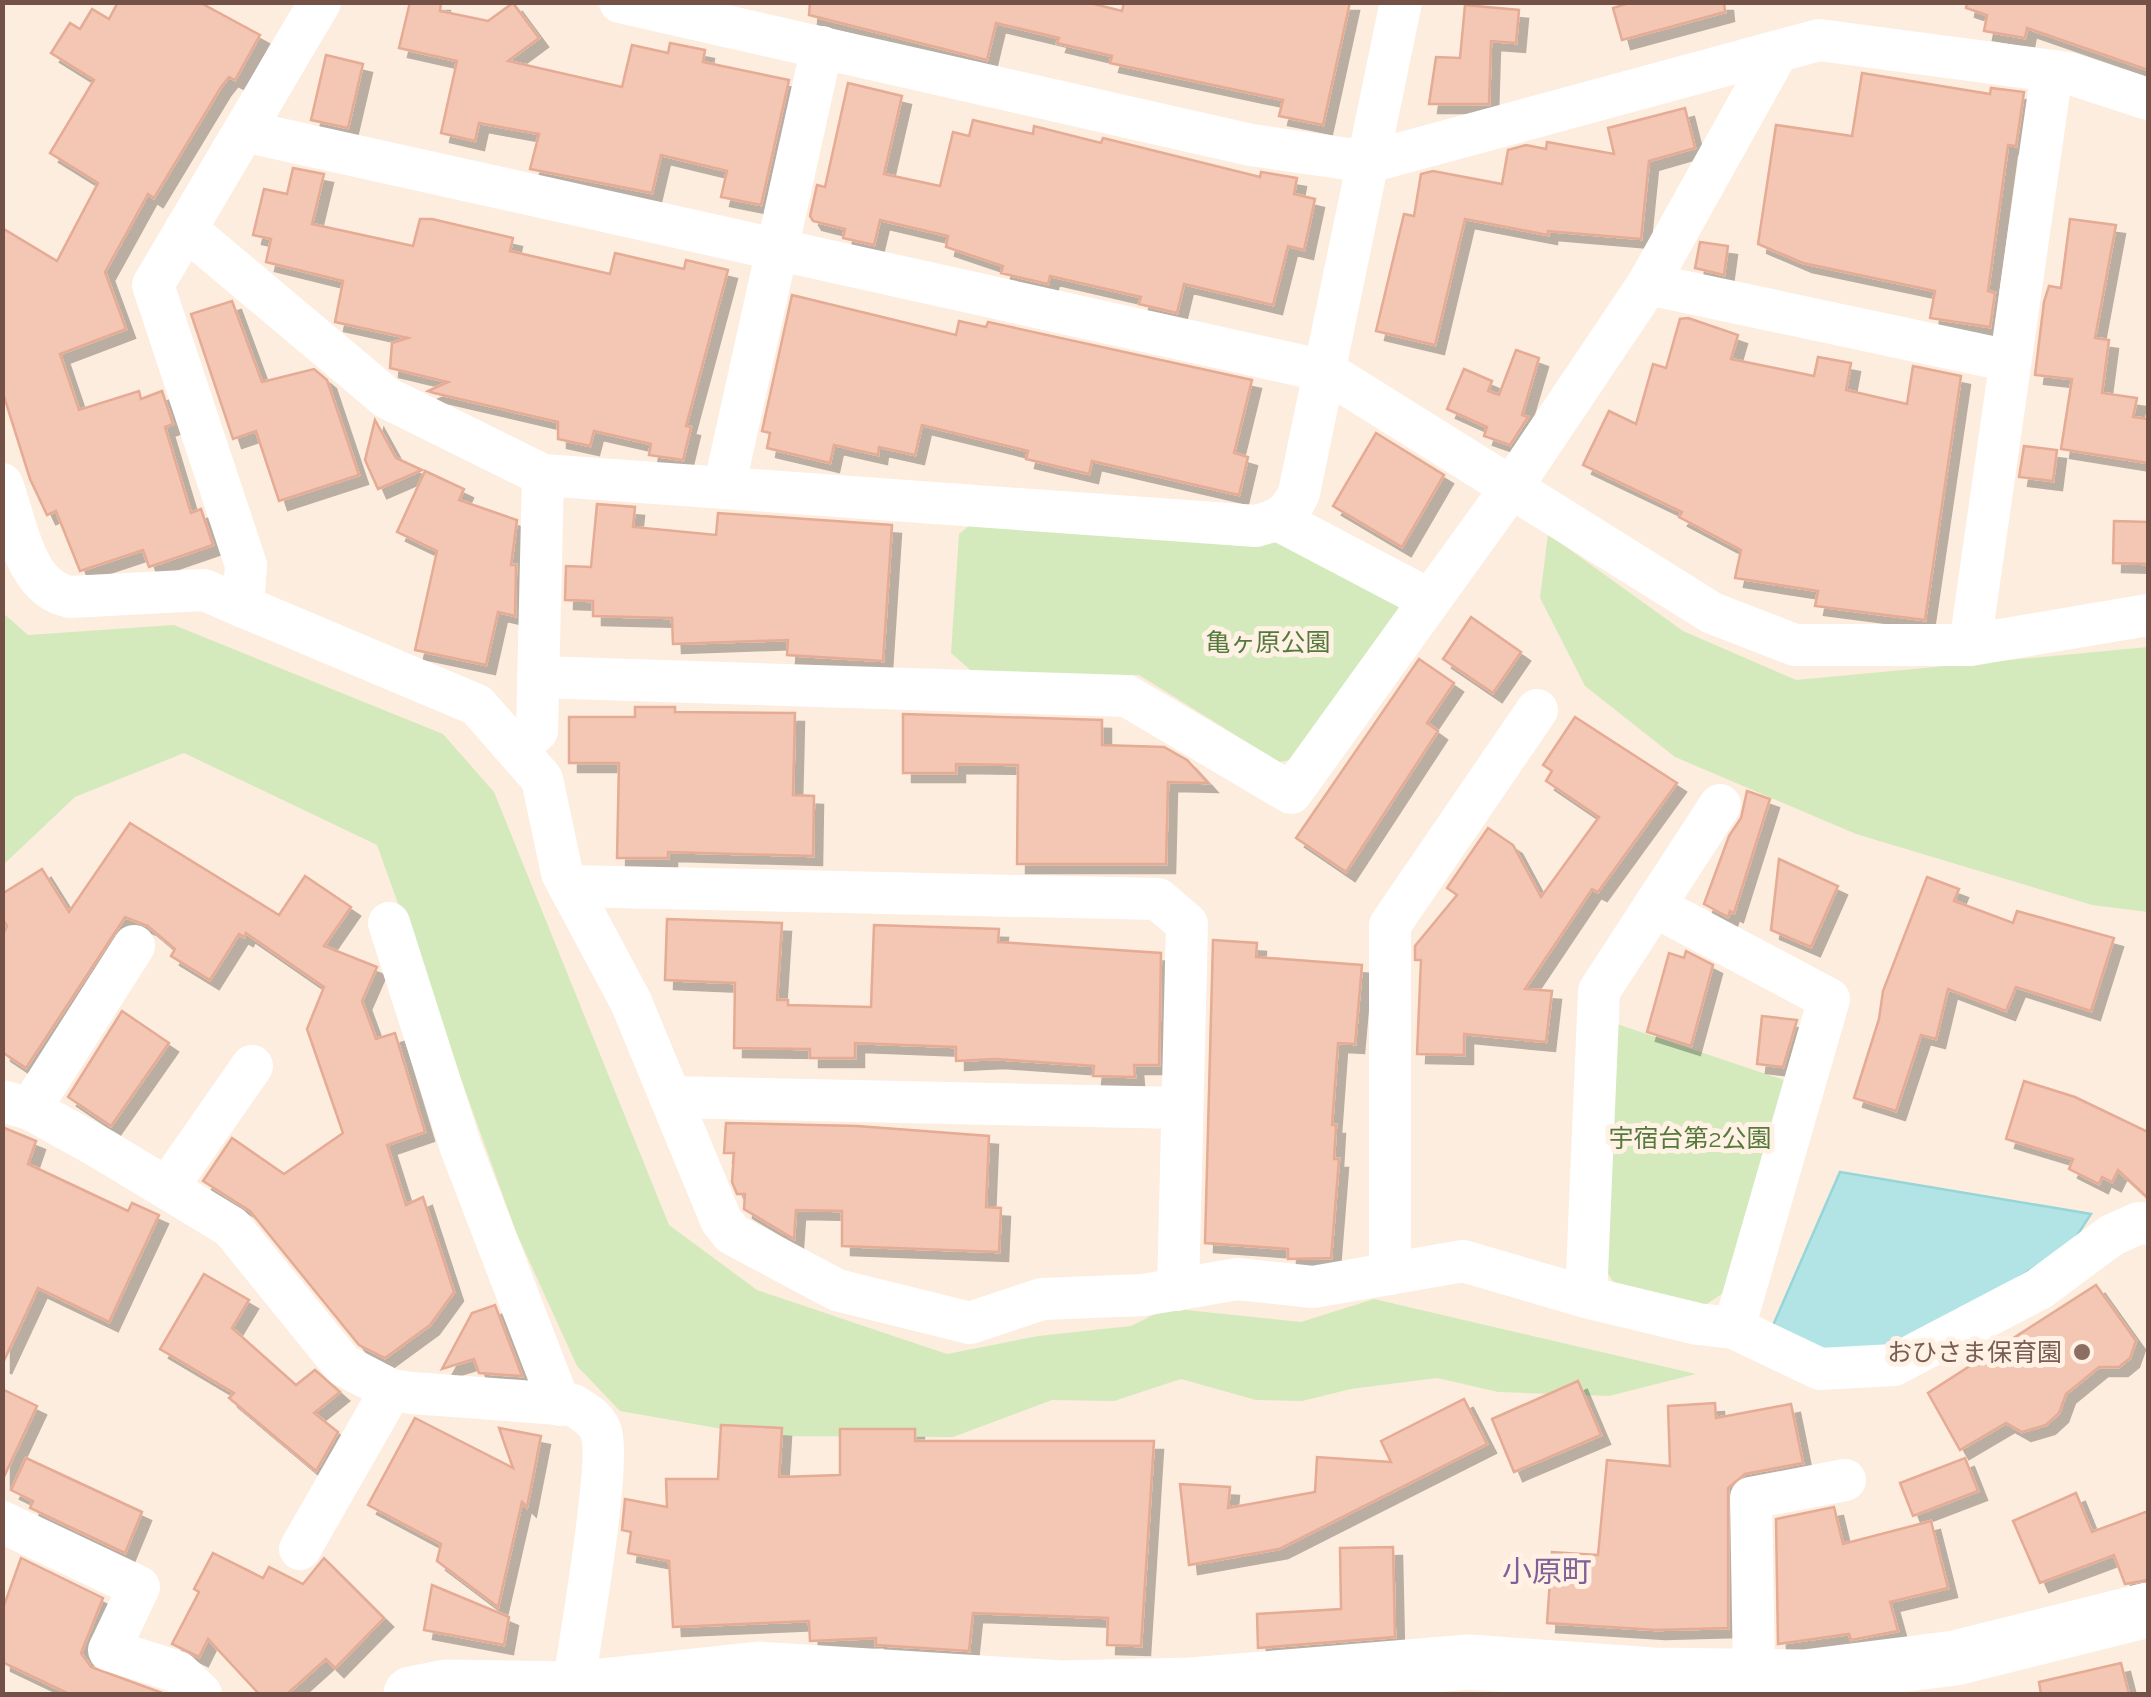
<svg xmlns="http://www.w3.org/2000/svg" width="2151" height="1697" font-family="Raleway,'Noto Sans JP',sans-serif">
  <style>
    .green { fill: #d4eabc }
    .water { fill: #b2e4e6; stroke: #98d5d8; stroke-width: 2.5 }
    .building { fill: #f3c7b4; stroke: #e6ab94; stroke-width: 2.5; filter: url(#shadow) }
    .lines { fill: none; stroke-linecap: round; stroke-linejoin: round }
    .street { stroke: #fff; stroke-width: 42 }
    .secondary { stroke: #fff; stroke-width: 55 }
    .education-dot { fill: #8d6e63; stroke: #fff2e4; stroke-width: 4 }
    .labels { text-anchor: middle; stroke-width: 10; stroke-linejoin: round; paint-order: stroke }
    .park-label { font-size: 25px; fill: #55793d; stroke: #fff2e4 }
    .education-label { font-size: 25px; fill: #785e54; stroke: #fff2e4; text-anchor: end }
    .quarter-label { font-size: 30px; fill: #7f6197; stroke: #fff2e4 }
  </style>
  <defs>
    <filter id="shadow"><feDropShadow dx="9" dy="9" stdDeviation="0" flood-color="#0004"/></filter>
  </defs>
  <rect width="100%" height="100%" fill="#fdedde"/>
  <g class="green">
    <polygon points="976,520 1288,544 1405,602 1307,757 1279,762 1139,675 975,674 951,653 959,534"/>
    <polygon points="1548,534 1683,631 1796,680 2148,647 2148,912 2092,905 1856,834 1675,757 1585,686 1540,598"/>
    <polygon points="2,612 28,635 174,625 443,734 494,792 669,1225 757,1290 947,1354 1038,1336 1131,1326 1167,1308 1301,1322 1374,1299 1696,1374 1609,1396 1498,1392 1437,1378 1351,1389 1302,1401 1256,1400 1181,1379 1114,1401 1052,1400 953,1437 762,1436 620,1411 577,1366 516,1232 377,845 184,753 75,797 3,865"/>
    <polygon points="1611,1022 1793,1083 1725,1292 1702,1307 1617,1288 1605,1269"/>
  </g>
  <polygon class="water" points="1840,1172 2091,1214 2072,1243 1927,1336 1871,1362 1767,1339"/>
  <g class="building">
    <polygon points="118,2 199,2 260,35 235,80 229,77 221,87 154,198 148,194 105,272 126,329 60,354 79,410 139,391 141,399 162,391 173,424 165,427 191,513 201,509 213,545 149,567 143,550 80,571 56,511 47,515 30,479 2,390 2,228 57,261 98,183 50,153 94,80 51,53 70,23 80,29 92,9 109,19"/>
    <polygon points="410,2 441,2 440,11 488,21 513,3 539,38 508,61 622,87 632,45 668,53 670,43 705,50 703,62 789,80 761,205 721,197 727,171 661,155 652,193 530,169 539,134 479,123 475,141 441,133 457,61 399,48"/>
    <polygon points="810,2 1086,2 1122,11 1124,2 1350,2 1323,125 1279,116 1283,100 1110,63 1112,56 1057,43 1059,38 996,23 987,60 809,15"/>
    <polygon points="1632,2 1724,2 1725,12 1622,40 1613,8"/>
    <polygon points="1967,2 2148,2 2148,70 2027,28 2025,38 1984,31 1987,15 1966,8"/>
    <polygon points="1465,5 1519,10 1516,43 1491,41 1489,104 1429,104 1436,57 1460,58"/>
    <polygon points="326,55 363,64 348,128 311,120"/>
    <polygon points="1862,73 1990,94 1991,88 2024,92 2016,146 2008,145 1988,291 1995,293 1990,327 1930,318 1935,291 1803,263 1758,244 1776,125 1852,136"/>
    <polygon points="848,83 902,96 884,174 940,186 953,132 969,136 973,120 1033,134 1034,126 1101,143 1103,138 1260,177 1261,172 1297,178 1294,194 1315,199 1304,250 1288,246 1273,305 1184,284 1177,313 1139,304 1141,297 1050,276 1048,284 1001,273 1003,266 946,247 948,236 880,220 874,245 843,238 845,229 813,221 810,216 817,185 825,187"/>
    <polygon points="1685,108 1695,148 1649,161 1641,239 1548,231 1548,235 1465,219 1435,345 1376,331 1404,214 1414,216 1421,174 1433,171 1502,184 1508,150 1526,145 1546,149 1547,142 1614,154 1608,128"/>
    <polygon points="293,168 324,174 312,224 413,246 420,219 432,219 513,238 510,251 610,274 615,253 684,269 686,260 728,270 686,426 691,427 683,460 649,455 651,444 594,431 590,446 558,439 558,422 434,393 428,391 448,382 390,368 392,343 408,338 335,322 343,281 266,262 271,239 253,235 264,189 287,194"/>
    <polygon points="2070,219 2116,225 2095,338 2109,340 2102,393 2137,398 2133,417 2148,419 2148,463 2061,449 2072,379 2035,375 2044,302 2049,286 2061,288"/>
    <polygon points="1700,242 1728,246 1724,275 1695,268"/>
    <polygon points="792,295 956,335 959,321 986,327 988,322 1252,380 1234,453 1248,457 1239,495 1092,461 1089,474 1026,459 1028,451 922,425 915,455 879,447 878,455 834,445 830,463 767,448 770,433 762,431"/>
    <polygon points="232,301 262,382 314,369 327,380 359,475 279,501 256,431 233,439 191,314"/>
    <polygon points="1688,318 1738,335 1731,359 1814,376 1818,357 1851,363 1846,390 1907,404 1913,366 1961,376 1925,620 1815,606 1818,591 1735,578 1741,550 1679,517 1682,512 1583,465 1609,411 1636,424 1653,364 1666,368 1680,319"/>
    <polygon points="1516,350 1539,358 1522,415 1528,417 1510,445 1484,436 1487,427 1447,409 1464,369 1492,381 1488,391 1499,395"/>
    <polygon points="375,420 396,458 422,470 378,489 365,460"/>
    <polygon points="1376,433 1444,475 1402,547 1333,506"/>
    <polygon points="2024,446 2057,450 2053,481 2019,477"/>
    <polygon points="425,471 464,489 459,500 517,520 511,565 516,565 515,616 498,612 486,665 415,650 437,551 397,532"/>
    <polygon points="597,504 635,507 633,527 716,535 718,513 892,525 883,661 787,655 788,640 673,644 672,618 593,616 593,601 565,600 566,566 591,567"/>
    <polygon points="2114,521 2148,522 2148,564 2113,563"/>
    <polygon points="1471,617 1521,652 1493,693 1443,659"/>
    <polygon points="1419,659 1454,683 1427,723 1438,731 1346,872 1296,838"/>
    <polygon points="635,707 675,707 675,712 795,713 793,795 814,796 813,856 668,852 668,858 617,858 619,763 569,763 569,717 635,717"/>
    <polygon points="903,714 1102,720 1102,745 1164,747 1187,760 1208,783 1168,782 1166,864 1017,864 1018,765 956,764 956,773 903,773"/>
    <polygon points="1575,717 1677,783 1598,892 1592,889 1525,989 1552,991 1546,1042 1464,1034 1464,1055 1417,1054 1421,960 1415,960 1415,946 1457,895 1447,888 1488,828 1513,845 1541,897 1599,817 1546,781 1552,771 1543,765"/>
    <polygon points="1747,791 1770,799 1734,913 1730,911 1728,917 1704,904 1729,836 1741,818"/>
    <polygon points="130,823 279,915 305,876 351,907 324,946 377,967 362,1001 376,1039 395,1033 425,1132 387,1145 406,1205 423,1197 454,1292 430,1325 385,1358 359,1345 250,1211 203,1181 232,1138 284,1174 343,1133 307,1029 324,987 246,933 244,937 239,934 210,980 171,956 175,949 148,926 125,917 26,1068 2,1052 2,936 7,926 2,918 2,894 42,869 69,912"/>
    <polygon points="1779,859 1838,886 1811,947 1771,930"/>
    <polygon points="1927,877 1959,889 1954,901 2013,923 2017,911 2114,938 2091,1011 2016,987 2006,1011 1948,989 1936,1039 1921,1035 1896,1111 1854,1098 1879,1019 1883,991"/>
    <polygon points="667,919 782,923 777,1000 788,1000 788,1005 871,1007 874,925 999,929 998,942 1161,953 1159,1065 1134,1065 1135,1077 1093,1076 1094,1066 995,1059 956,1061 956,1047 855,1043 855,1058 810,1058 810,1049 734,1048 735,983 665,980"/>
    <polygon points="1213,940 1257,943 1256,957 1362,965 1355,1044 1338,1043 1332,1125 1336,1125 1334,1159 1339,1159 1331,1258 1288,1259 1288,1249 1205,1243"/>
    <polygon points="1686,951 1713,965 1691,1046 1647,1032 1669,953 1684,958"/>
    <polygon points="122,1011 169,1043 111,1126 68,1097"/>
    <polygon points="1762,1016 1797,1020 1783,1067 1757,1064"/>
    <polygon points="2024,1081 2075,1097 2148,1132 2148,1198 2118,1170 2112,1182 2102,1177 2099,1184 2069,1169 2073,1159 2006,1139"/>
    <polygon points="726,1123 857,1126 989,1136 986,1207 1001,1208 999,1252 842,1246 842,1211 796,1210 794,1239 744,1209 745,1194 737,1194 732,1182 734,1153 724,1153"/>
    <polygon points="2,1127 36,1141 28,1164 128,1211 132,1203 159,1215 109,1322 38,1288 2,1365"/>
    <polygon points="204,1274 249,1300 232,1328 296,1385 315,1370 340,1392 314,1413 338,1432 316,1471 229,1398 234,1393 160,1349"/>
    <polygon points="2096,1285 2136,1341 2130,1358 2119,1367 2099,1367 2066,1394 2059,1413 2046,1425 2022,1432 2006,1423 1960,1450 1928,1393"/>
    <polygon points="495,1305 522,1376 479,1373 474,1359 442,1369 472,1313"/>
    <polygon points="1578,1381 1601,1435 1514,1472 1492,1419"/>
    <polygon points="2,1389 37,1406 2,1481"/>
    <polygon points="1464,1399 1487,1444 1279,1549 1189,1565 1180,1484 1230,1487 1228,1508 1315,1492 1317,1457 1391,1462 1381,1441"/>
    <polygon points="1715,1403 1716,1418 1791,1404 1803,1463 1745,1474 1728,1488 1728,1628 1656,1630 1547,1623 1552,1552 1598,1555 1607,1460 1670,1466 1668,1406"/>
    <polygon points="415,1418 513,1468 499,1428 541,1436 527,1507 522,1502 498,1607 437,1561 441,1544 368,1505"/>
    <polygon points="721,1425 782,1428 779,1477 840,1475 840,1429 915,1429 915,1441 1154,1441 1141,1646 1107,1645 1108,1618 973,1613 969,1651 876,1645 876,1638 810,1641 809,1621 673,1627 669,1561 628,1553 631,1532 622,1530 625,1499 667,1507 666,1479 718,1479"/>
    <polygon points="26,1458 142,1512 125,1553 30,1508 33,1501 11,1490"/>
    <polygon points="1965,1458 1978,1491 1913,1516 1900,1483"/>
    <polygon points="2076,1493 2092,1532 2148,1511 2148,1580 2125,1584 2114,1555 2040,1583 2013,1521"/>
    <polygon points="1834,1507 1843,1544 1931,1521 1948,1588 1890,1602 1898,1631 1851,1640 1849,1634 1778,1644 1776,1519"/>
    <polygon points="1393,1547 1395,1637 1258,1648 1257,1614 1341,1609 1340,1548"/>
    <polygon points="213,1553 263,1578 269,1567 303,1584 324,1558 384,1618 335,1668 326,1659 287,1694 259,1694 208,1639 199,1657 172,1644 199,1592 194,1589"/>
    <polygon points="21,1558 103,1598 81,1653 91,1667 165,1694 69,1694 2,1662 2,1611"/>
    <polygon points="432,1585 509,1617 504,1645 424,1630"/>
    <polygon points="2121,1663 2129,1694 2041,1694 2039,1682"/>
  </g>
  <g class="lines">
    <g class="street">
      <polyline points="620,2 1251,145 1369,162 1819,40 2068,73 2148,99"/>
      <polyline points="244,131 1325,371 1712,613 1795,645 1970,645 2148,615"/>
      <path d="M186,229L387,398L543,475L1256,526C1279,520 1289,515 1299,493L1401,2"/>
      <polyline points="1648,284 2010,361"/>
      <path d="M2,484C17,524 24,588 70,597L204,590L477,705L542,779L562,873L631,1002L721,1220L732,1234L837,1290L970,1323L1042,1299L1143,1295L1238,1279L1313,1287L1463,1261L1586,1297L1698,1324L1734,1328L1820,1369L1894,1365L2039,1289L2112,1235L2139,1223L2148,1224"/>
      <polyline points="724,488 822,47"/>
      <polyline points="1278,520 1430,600"/>
      <polyline points="243,607 246,565 153,285 320,2"/>
      <polyline points="1970,645 2052,71"/>
      <polyline points="538,677 1127,696 1291,793 1511,488 1648,284 1778,51"/>
      <polyline points="516,748 537,731 543,475"/>
      <polyline points="569,886 1158,899 1187,924 1178,1290"/>
      <polyline points="1654,906 1829,999 1734,1328"/>
      <polyline points="389,923 461,1148 560,1405"/>
      <polyline points="670,1097 1182,1108"/>
      <path d="M2,1101L30,1109L102,1149L231,1227L343,1365L391,1390L412,1393L573,1405C584,1412 597,1419 601,1432C612,1462 579,1645 573,1689"/>
      <polyline points="30,1109 134,946"/>
      <polyline points="167,1188 252,1066"/>
      <polyline points="1390,1274 1390,925 1537,710"/>
      <polyline points="1586,1297 1599,991 1720,805"/>
      <polyline points="2,1522 139,1587 109,1650 178,1672 201,1694"/>
      <polyline points="300,1549 391,1390"/>
      <polyline points="1754,1676 1751,1498 1845,1480"/>
    </g>
    <polyline class="secondary" points="411,1694 446,1687 573,1689 759,1669 1061,1688 1191,1685 1469,1662 1653,1675 1805,1677 1955,1658 2148,1610"/>
  </g>
  <circle class="education-dot" cx="2082" cy="1352" r="10"/>
  <g class="labels">
    <g class="park-label">
      <text x="1268" y="651">亀ヶ原公園</text>
      <text x="1690" y="1147">宇宿台第2公園</text>
    </g>
    <g class="education-label">
      <text x="2062" y="1361">おひさま保育園</text>
    </g>
    <g class="quarter-label">
      <text x="1547" y="1582">小原町</text>
    </g>
  </g>
  <rect width="2151" height="1697" fill="none" stroke="#735146" stroke-width="10"/>
</svg>
